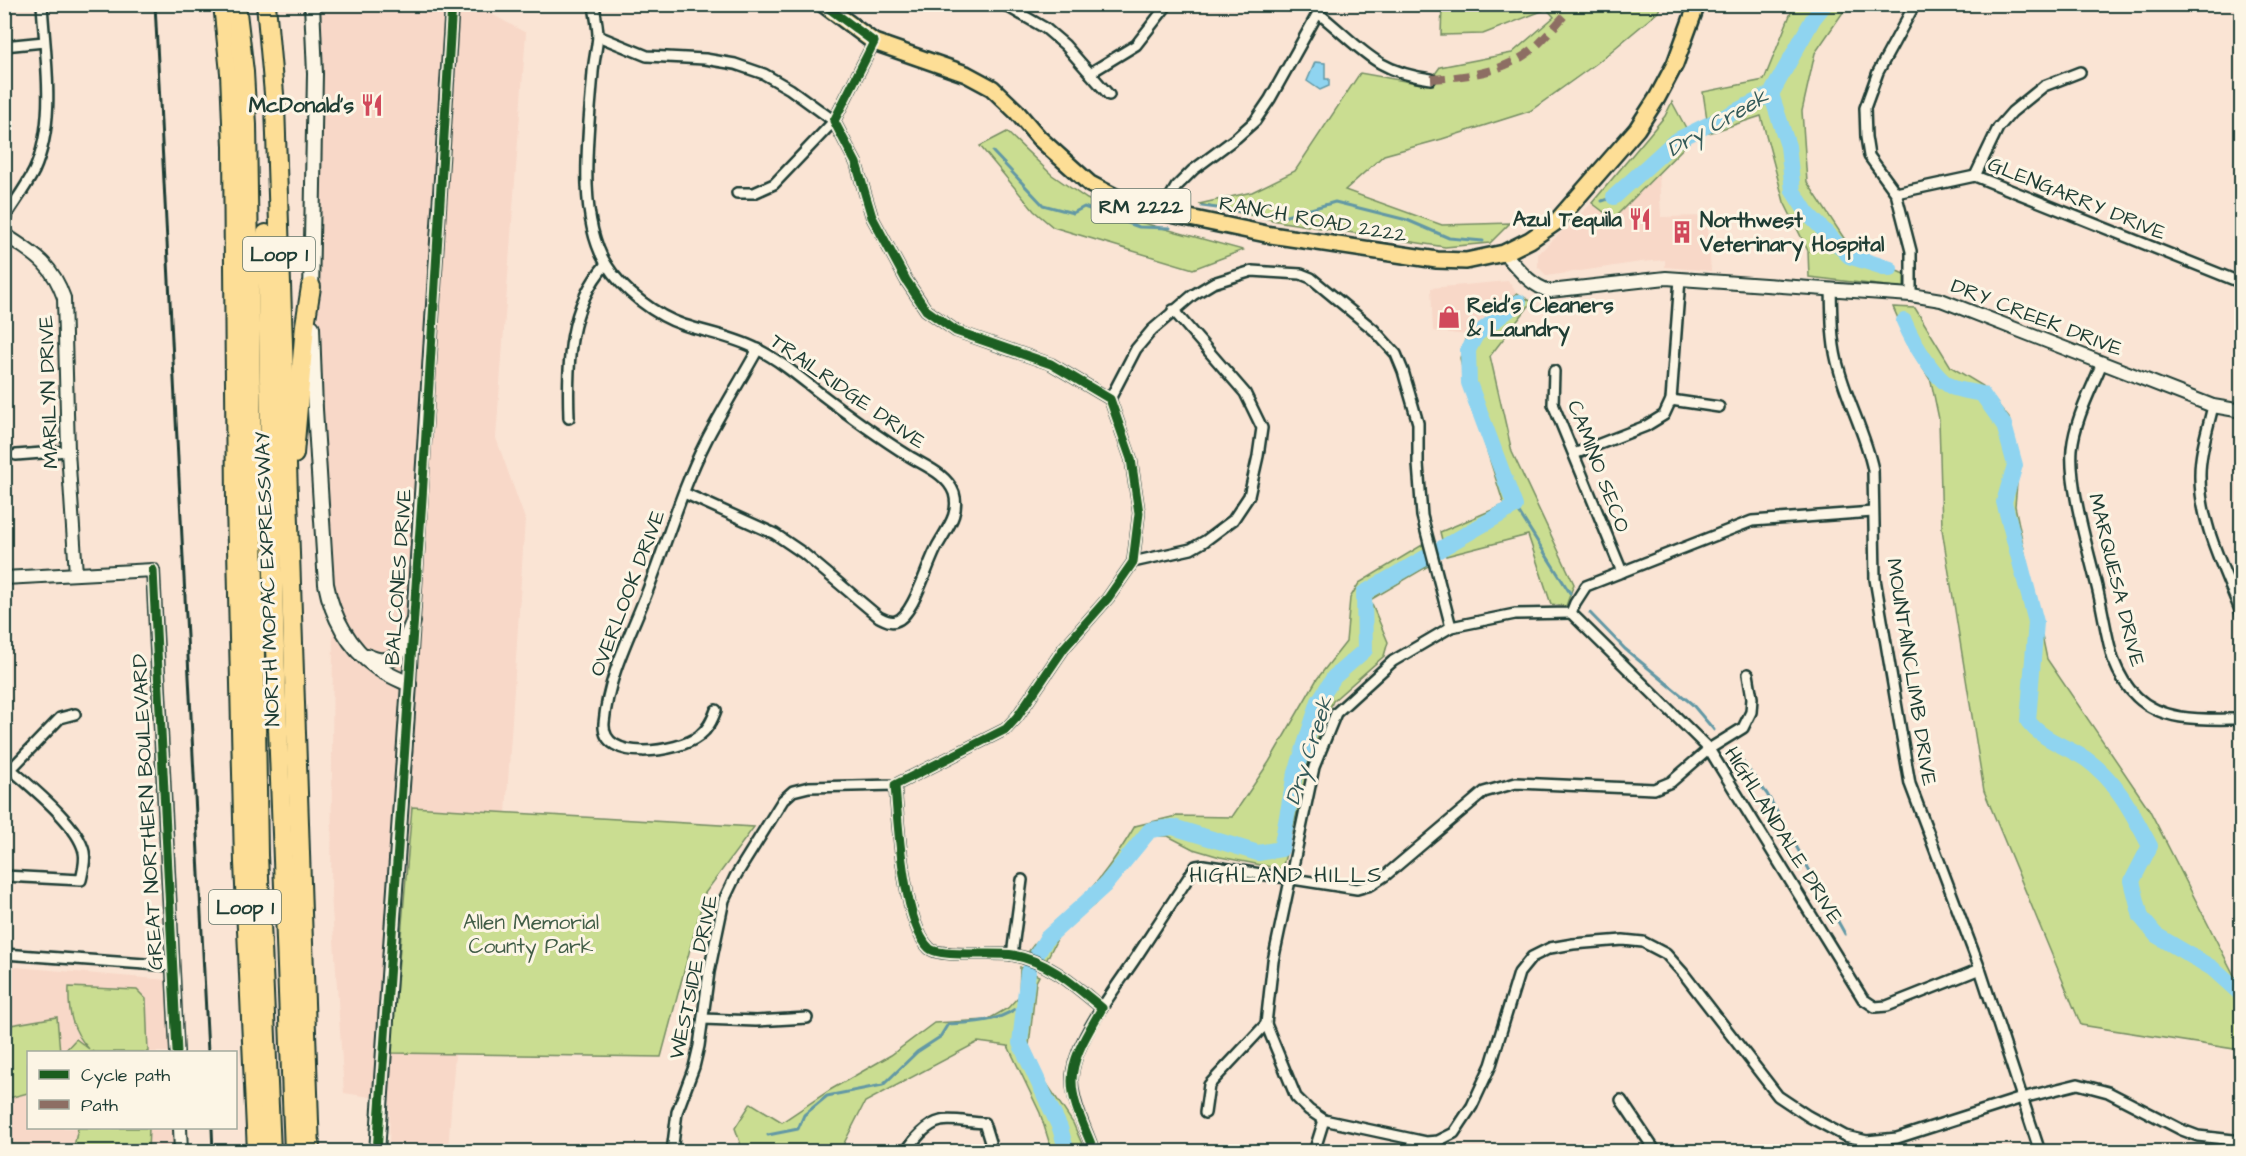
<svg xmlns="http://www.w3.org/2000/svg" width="2246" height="1156" font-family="'Architects Daughter',sans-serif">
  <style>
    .built { fill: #f8d8c8 }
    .green { fill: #cadd91; stroke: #748d62; stroke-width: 1.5 }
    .water { fill: #8fd4f0; stroke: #6298a5; stroke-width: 1.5 }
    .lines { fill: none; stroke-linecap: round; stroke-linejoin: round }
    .stream { stroke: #6298a5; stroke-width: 3 }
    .river { stroke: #8fd4f0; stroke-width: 16 }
    .minor-casing { stroke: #1f3d34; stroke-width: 14 }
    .tertiary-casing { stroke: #1f3d34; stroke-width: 16 }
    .secondary-casing { stroke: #1f3d34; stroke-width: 18 }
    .primary-casing { stroke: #1f3d34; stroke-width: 20 }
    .motorway-casing { stroke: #1f3d34; stroke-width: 22 }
    .minor { stroke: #fcf5e5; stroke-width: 9 }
    .tertiary { stroke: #fcf5e5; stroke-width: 12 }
    .secondary { stroke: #fcf5e5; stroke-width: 14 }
    .primary { stroke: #fdde96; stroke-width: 15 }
    .motorway { stroke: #fdde96; stroke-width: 18 }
    .rail { stroke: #1f3d34; stroke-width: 3 }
    .quiet { stroke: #8d6e63; stroke-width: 8; stroke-dasharray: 15 8; stroke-linecap: butt }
    .cycleway-casing { stroke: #fcf5e5; stroke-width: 13 }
    .cycleway { stroke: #1b5e20; stroke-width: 9 }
    .labels { text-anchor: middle; stroke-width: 6; stroke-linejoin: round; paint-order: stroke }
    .shield { fill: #fcf5e5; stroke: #617469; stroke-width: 1.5 }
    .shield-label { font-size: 20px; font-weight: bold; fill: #1f3d34 }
    .poi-label { font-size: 21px; font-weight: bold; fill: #1f3d34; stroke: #fcf5e5; text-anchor: end }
    .street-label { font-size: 21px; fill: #1f3d34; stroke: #fcf5e5 }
    .park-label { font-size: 21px; fill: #415d47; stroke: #fcf5e5 }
    .water-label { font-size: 22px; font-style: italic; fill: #355b5a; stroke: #fcf5e5 }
    .neighbourhood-label { font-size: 22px; letter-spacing: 1.5px; fill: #1f3d34; stroke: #fcf5e5 }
  </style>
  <rect width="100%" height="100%" fill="#fae4d4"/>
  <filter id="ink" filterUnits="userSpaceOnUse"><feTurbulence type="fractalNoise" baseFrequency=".0167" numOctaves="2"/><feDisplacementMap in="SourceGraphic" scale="12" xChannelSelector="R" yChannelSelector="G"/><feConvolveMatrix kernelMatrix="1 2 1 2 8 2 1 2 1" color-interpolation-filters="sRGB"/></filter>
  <g filter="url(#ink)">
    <g class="built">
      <polygon points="319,5 475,5 526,33 496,438 525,519 506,813 412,808 391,1053 455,1054 448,1151 389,1151 390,1100 344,1093 331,894 333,631 318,335 321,118"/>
      <polygon points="1659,173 1661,217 1707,216 1711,271 1665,267 1665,260 1641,262 1547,276 1538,267 1538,254 1592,203 1613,219"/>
      <polygon points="1508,281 1517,293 1466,335 1433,331 1431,288"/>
      <polygon points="4,966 168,980 173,1052 28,1052 28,1128 177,1128 178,1151 5,1151"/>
    </g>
    <g class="green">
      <polygon points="1442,5 1661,5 1658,12 1597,63 1530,111 1442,139 1384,155 1345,190 1442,225 1510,223 1490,243 1445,247 1282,222 1199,204 1252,192 1295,171 1360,73 1427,85 1440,67 1512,53 1554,17 1547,9 1483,34 1441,35"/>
      <polygon points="1794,5 1848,5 1815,53 1802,111 1807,182 1853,252 1904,274 1904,288 1809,277 1808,251 1784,202 1761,116 1709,133 1703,92 1764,80"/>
      <polygon points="1672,102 1692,139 1613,219 1592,203 1665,116"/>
      <polygon points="1007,132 1052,175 1087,199 1140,222 1243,250 1193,269 1053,227 1034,211 980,146"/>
      <polygon points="1517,293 1532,302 1490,356 1512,452 1574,584 1566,606 1551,604 1528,535 1446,556 1440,532 1504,505 1464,378 1460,358 1466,336"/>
      <polygon points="1893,307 1915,308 1951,367 1983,386 2009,418 2019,461 2015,506 2047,659 2149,809 2236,979 2241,982 2241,1050 2081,1025 1984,791 1942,529 1939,419 1931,381 1913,353"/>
      <path d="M1424,544L1428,566L1370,600L1388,642L1384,656L1333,701L1316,742L1282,869L1220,857L1193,849L1168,836H1152L1094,905L1061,931L1046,961L1029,951C1042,932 1060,921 1076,905C1099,882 1118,855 1135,826L1176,816L1232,817L1269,762L1317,679L1346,642L1350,598L1359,583Z"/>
      <polygon points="412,807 754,827 705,893 661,1057 391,1053"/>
      <polygon points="1020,967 1039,976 1036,982 1029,1046 1045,1081 1073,1123 1085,1151 1052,1151 1040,1113 1008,1046 978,1042 865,1102 840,1151 750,1152 742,1148 735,1128 751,1103 782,1122 830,1090 891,1055 934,1023 987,1020 1008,1008 1019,996"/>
      <path d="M69,987L137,990L146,999L148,1052H94L91,1051L92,1052H64L76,1039L89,1049C72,1031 68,1012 69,987Z"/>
      <polygon points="57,1017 60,1052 28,1052 28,1093 5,1099 5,1026"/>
      <polygon points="78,1128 149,1128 148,1151 73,1151"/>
    </g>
    <polygon class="water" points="1315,62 1325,63 1325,79 1329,79 1329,86 1320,90 1307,81"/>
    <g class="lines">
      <g class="stream">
        <polyline points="993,152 1043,205 1073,213 1084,207 1139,227 1170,228"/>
        <polyline points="1602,201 1614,197"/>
        <polyline points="1202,206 1283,217 1335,202 1407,220 1449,238 1483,241"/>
        <polyline points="1515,506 1570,593"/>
        <polyline points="1590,613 1625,649 1692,704 1714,730"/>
        <polyline points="1738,756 1767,794 1845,934"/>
        <path d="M768,1135L798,1129L804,1115L827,1096L883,1085L917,1052L940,1037L948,1024C979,1022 999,1023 1025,1002"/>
      </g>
      <g class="river">
        <polyline points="1771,94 1788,146 1793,191 1807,213 1849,256 1890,269"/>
        <polyline points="1614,197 1675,141 1771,94 1813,19 1825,4"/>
        <path d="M1904,321C1912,340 1934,380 1954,388C1963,391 1973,392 1982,394L2004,425L2015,465L2004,502L2036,622L2028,721C2042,740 2066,746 2086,759C2117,781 2133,814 2150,846L2132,881L2141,917L2156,935L2212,968L2242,995"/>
        <polyline points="1038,953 1047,938 1105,885 1150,830 1173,827 1258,853 1281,849 1294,779 1319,701 1334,677 1365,650 1364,593 1515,506 1469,383 1468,350 1476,335 1519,302"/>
        <polyline points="1028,972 1020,1043 1060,1128 1067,1152"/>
      </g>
      <g class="minor-casing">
        <g id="minor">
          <path d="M594,4C595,15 598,26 598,36C597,48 594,60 593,72C589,129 576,214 606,264C622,290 656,316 684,325C709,333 734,337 757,349C779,360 798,376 817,391C847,414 877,436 909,456C925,466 947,474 954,493C960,513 948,527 939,543C928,560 914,616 896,621C890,623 885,620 879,617L803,553L775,534L684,493"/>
          <polyline points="1003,4 1045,28 1065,45 1109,95"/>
          <path d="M1318,13C1360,46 1374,72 1431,79"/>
          <polyline points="598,36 647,56 705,59 735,64 764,74 790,89 834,121 856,163 872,217 906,280 926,310 956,331 1051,364 1110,399 1131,459 1139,513 1133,562 1108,598 1064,648 1017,717 1006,729 895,785 809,787 793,791 783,800 735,877 724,900 709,972 699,1046 694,1067 677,1112 672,1152"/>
          <polyline points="4,46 44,42"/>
          <polyline points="1090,73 1136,45 1168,4"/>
          <polyline points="1975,176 1998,128 2012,112 2044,86 2080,72"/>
          <polyline points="737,193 754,193 774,184 834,121 874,42"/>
          <polyline points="1896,193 1975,176 2242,283"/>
          <polyline points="1161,212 1176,187 1193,170 1236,138 1255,121 1270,99 1318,13 1318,4"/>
          <path d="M4,219C14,203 26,187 34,171C57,120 45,58 42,4"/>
          <path d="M1831,290C1832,317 1831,343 1839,369C1848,403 1866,435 1873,470L1875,579L1910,784L1980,969L2040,1152"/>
          <polyline points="1911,295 1911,251 1896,193 1869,156 1866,137 1865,108 1878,72 1915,4"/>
          <path d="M2102,363C2091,390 2075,419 2072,449C2069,488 2088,548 2097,587C2103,611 2106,636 2113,659C2118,672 2126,687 2137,697C2164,723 2207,719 2242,719"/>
          <polyline points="1554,371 1553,404 1622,572"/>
          <polyline points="1110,399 1136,349 1152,330 1193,295 1213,283 1252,271 1301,274 1311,278 1374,330 1396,354 1403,371 1418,423 1418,464 1422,516 1451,627"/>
          <polyline points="1671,400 1719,407"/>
          <path d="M2213,406C2208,428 2200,451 2200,474C2199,522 2225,571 2242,615"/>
          <path d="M569,418C567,363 568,307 606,264"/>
          <polyline points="1574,454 1646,426 1664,415 1671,400 1680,279"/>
          <polyline points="16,455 68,451"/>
          <polyline points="1873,512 1752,521 1586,586 1575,603 1571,613 1515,614 1451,627 1393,661 1336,713 1314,767 1273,961 1266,1024 1296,1097 1309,1110 1324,1120 1426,1142 1438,1141 1454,1133 1472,1106 1491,1065 1519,973 1532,957 1550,948 1573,944 1623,940 1643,942 1666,954 1683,973 1778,1096 1808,1116 1845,1136 1867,1141 1897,1138 2022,1098 2078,1084 2108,1092 2182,1130 2198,1136 2242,1141"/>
          <polyline points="1133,562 1191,549 1205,541 1233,520 1249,496 1258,456 1262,428 1245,393 1173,310"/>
          <polyline points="1571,613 1709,749 1863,999 1875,1007 1887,1006 1980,969"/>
          <path d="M716,710C712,721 708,729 699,736C679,752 601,764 604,723C608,678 627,642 643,602C665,549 680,492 706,441C722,410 741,380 758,349"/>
          <path d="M4,763C27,784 78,823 84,852C86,861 83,871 81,880L4,876"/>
          <polyline points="11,769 60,718 75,714"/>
          <path d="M895,785C898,823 903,922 929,948C938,958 996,952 1013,955C1050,962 1075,986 1102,1008"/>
          <polyline points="4,954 173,966"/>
          <polyline points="1012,955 1022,880"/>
          <polyline points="703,1019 756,1021 807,1018"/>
          <polyline points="1621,1100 1656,1152"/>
          <polyline points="1205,1113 1209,1085 1266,1024"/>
          <path d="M906,1152C913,1140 927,1124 941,1121C951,1118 972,1123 984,1123L993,1152"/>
          <path d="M1094,1152C1086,1129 1073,1105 1072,1081C1071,1045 1115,989 1135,959C1155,928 1176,897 1196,866L1203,865L1357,889L1371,885L1386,875L1484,792L1516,783L1654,789L1671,782L1709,749L1743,728L1751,712L1752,698L1748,674"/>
          <polyline points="1314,1152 1324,1120"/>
        </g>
      </g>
      <g class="tertiary-casing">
        <g id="tertiary">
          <path d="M4,234C34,254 52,263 64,298L68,451L76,574"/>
          <path d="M1504,253C1517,267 1530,286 1550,291L1666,278L1911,295L1941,300L2213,406L2242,411"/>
          <polyline points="4,578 153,570 177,1052"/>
          <polyline points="409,684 452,4"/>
          <polyline points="180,1128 181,1152"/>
        </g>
      </g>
      <g class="secondary-casing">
        <g id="secondary">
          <polyline points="311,296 315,74 312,4"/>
          <path d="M312,327L315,409L326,584C332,616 349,648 376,667C386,674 398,679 409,684L377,1152"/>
          <path d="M367,656C398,671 403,645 413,622"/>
        </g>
      </g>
      <g class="primary-casing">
        <polyline id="primary" points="823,4 874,42 966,74 992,88 1016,111 1039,138 1090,184 1119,199 1161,212 1271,235 1437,260 1466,261 1504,253 1530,240 1556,222 1637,129 1657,98 1675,64 1697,4"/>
      </g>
      <g class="motorway-casing">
        <g id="motorway">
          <polyline points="223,4 230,73 233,147 236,503 244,863 257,1152"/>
          <polyline points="236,4 244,72 247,125 258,855 271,1152"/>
          <polyline points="266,4 275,105 310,1152"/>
          <polyline points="266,234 274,621 294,1152"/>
          <polyline points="294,454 305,325 311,287"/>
        </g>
      </g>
      <use href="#minor" class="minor"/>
      <use href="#tertiary" class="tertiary"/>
      <use href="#secondary" class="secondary"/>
      <use href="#primary" class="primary"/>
      <use href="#motorway" class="motorway"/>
      <g class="rail">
        <polyline points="155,4 208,1052"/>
        <polyline points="212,1128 213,1152"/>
      </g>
      <path class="quiet" d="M1431,79C1464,77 1497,73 1525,55C1540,45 1552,29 1565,15"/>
      <g class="cycleway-casing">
        <g id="cycleway">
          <path d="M823,4L874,42L834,121L856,163L872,217L906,280L926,310L956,331L1051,364L1110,399L1131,459L1139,513L1133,562L1108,598L1064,648L1017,717L1006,729L895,785C898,823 903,922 929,948C938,958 996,952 1013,955C1050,962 1075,986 1102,1008C1090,1030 1072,1055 1072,1081C1072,1105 1086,1129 1094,1152"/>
          <polyline points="153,570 177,1052"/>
          <polyline points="377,1152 422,499 452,4"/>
        </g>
      </g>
      <use href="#cycleway" class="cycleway"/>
    </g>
  </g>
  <defs>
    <g id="restaurant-bare" transform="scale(1.8)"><path d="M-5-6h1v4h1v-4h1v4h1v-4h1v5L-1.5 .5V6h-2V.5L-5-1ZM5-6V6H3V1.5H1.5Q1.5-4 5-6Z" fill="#d1495b" stroke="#fcf5e5" stroke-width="2.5" paint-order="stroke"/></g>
    <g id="building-bare" transform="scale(1.8)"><path d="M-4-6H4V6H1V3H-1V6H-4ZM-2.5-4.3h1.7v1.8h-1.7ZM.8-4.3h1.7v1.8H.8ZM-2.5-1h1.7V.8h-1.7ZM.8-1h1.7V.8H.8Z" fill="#d1495b" stroke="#fcf5e5" stroke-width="2.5" paint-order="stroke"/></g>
    <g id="shop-bare" transform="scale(1.8)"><path d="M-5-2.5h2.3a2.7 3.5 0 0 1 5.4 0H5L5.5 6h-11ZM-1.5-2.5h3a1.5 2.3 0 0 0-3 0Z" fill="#d1495b" stroke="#fcf5e5" stroke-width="2.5" paint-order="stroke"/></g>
  </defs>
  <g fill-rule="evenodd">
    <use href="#restaurant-bare" x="372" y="105"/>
    <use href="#restaurant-bare" x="1640" y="219"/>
    <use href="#building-bare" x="1682" y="232"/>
    <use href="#shop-bare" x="1449" y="317"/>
  </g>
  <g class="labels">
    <g class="shield">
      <rect x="1091.5" y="189" width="99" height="34" rx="4.5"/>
      <rect x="243" y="237" width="72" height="34" rx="4.5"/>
      <rect x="209" y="890" width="72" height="34" rx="4.5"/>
    </g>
    <g class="shield-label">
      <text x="1141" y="213">RM 2222</text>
      <text x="279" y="261">Loop 1</text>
      <text x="245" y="914">Loop 1</text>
    </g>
    <g class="poi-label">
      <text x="354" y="112">McDonald's</text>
      <text x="1622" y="226">Azul Tequila</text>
      <text x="1700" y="227" text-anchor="start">Northwest<tspan x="1700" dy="24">Veterinary Hospital</tspan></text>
      <text x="1467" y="312" text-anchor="start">Reid's Cleaners<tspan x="1467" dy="24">&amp; Laundry</tspan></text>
    </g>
    <g class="street-label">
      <text transform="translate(2077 198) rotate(22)" y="7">GLENGARRY DRIVE</text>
      <text transform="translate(1313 219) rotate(10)" y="7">RANCH ROAD 2222</text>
      <text transform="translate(2037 317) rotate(21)" y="7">DRY CREEK DRIVE</text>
      <text transform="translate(848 391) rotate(35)" y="7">TRAILRIDGE DRIVE</text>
      <text transform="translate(48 392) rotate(-92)" y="7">MARILYN DRIVE</text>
      <text transform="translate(1599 466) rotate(69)" y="7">CAMINO SECO</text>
      <text transform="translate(398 577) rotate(-86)" y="7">BALCONES DRIVE</text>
      <text transform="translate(267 579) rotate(-92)" y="7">NORTH MOPAC EXPRESSWAY</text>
      <text transform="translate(2117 580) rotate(76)" y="7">MARQUESA DRIVE</text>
      <text transform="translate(627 593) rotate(-69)" y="7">OVERLOOK DRIVE</text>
      <text transform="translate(1912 672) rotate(81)" y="7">MOUNTAINCLIMB DRIVE</text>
      <text transform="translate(147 812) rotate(-93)" y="7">GREAT NORTHERN BOULEVARD</text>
      <text transform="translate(1784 835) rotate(58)" y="7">HIGHLANDALE DRIVE</text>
      <text transform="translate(693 977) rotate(-78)" y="7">WESTSIDE DRIVE</text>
    </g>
    <g class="park-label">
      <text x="531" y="929">Allen Memorial<tspan x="531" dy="24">County Park</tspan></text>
    </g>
    <g class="water-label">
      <text transform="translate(1717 122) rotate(-30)" y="8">Dry Creek</text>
      <text transform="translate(1308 750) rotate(-72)" y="8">Dry Creek</text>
    </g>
    <g class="neighbourhood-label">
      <text x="1286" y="882">HIGHLAND HILLS</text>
    </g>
  </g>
  <rect width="2246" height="1156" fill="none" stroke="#fcf5e5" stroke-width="24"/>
  <rect x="12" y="12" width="2222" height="1132" fill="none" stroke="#1f3d34" stroke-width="2" filter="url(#ink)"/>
  <rect x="27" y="1051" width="210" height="78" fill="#fcf5e5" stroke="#a4ab9e" stroke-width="1.5"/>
  <rect x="39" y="1070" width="30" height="9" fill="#1b5e20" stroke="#a4ab9e" stroke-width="1.5"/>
  <text x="81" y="1081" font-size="18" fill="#1f3d34">Cycle path</text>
  <rect x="39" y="1100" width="30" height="9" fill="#8d6e63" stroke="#a4ab9e" stroke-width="1.5"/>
  <text x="81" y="1111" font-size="18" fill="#1f3d34">Path</text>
</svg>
